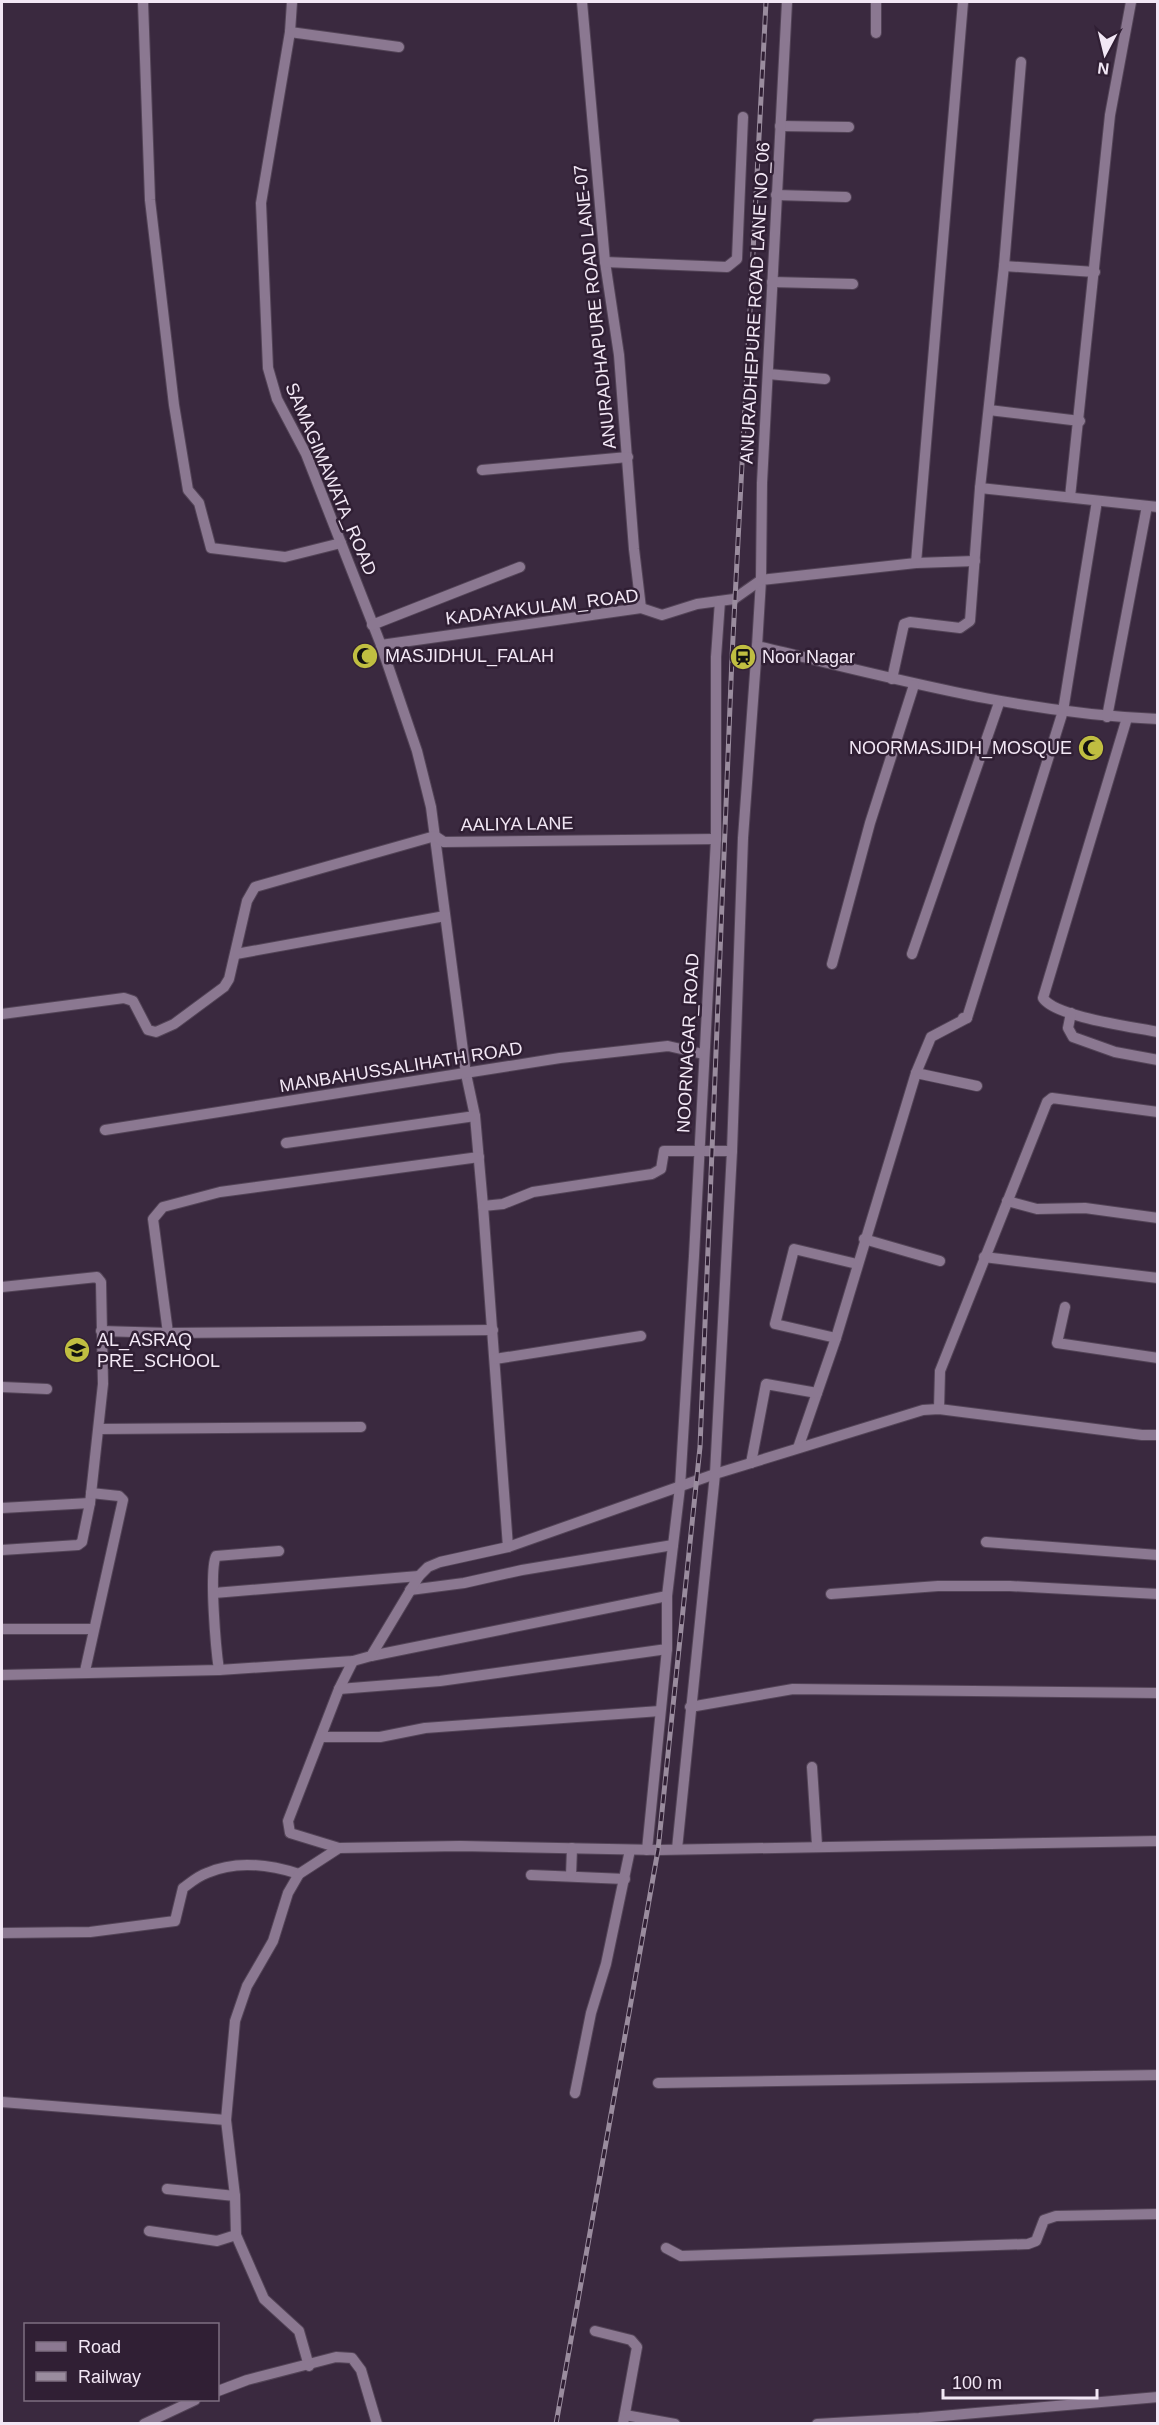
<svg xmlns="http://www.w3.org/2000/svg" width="1159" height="2425" font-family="Arial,sans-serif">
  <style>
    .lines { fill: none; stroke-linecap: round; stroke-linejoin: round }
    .street-casing { stroke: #534457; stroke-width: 12 }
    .street { stroke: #8b7891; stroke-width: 10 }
    .rail-casing { stroke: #9a8c9e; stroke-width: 5 }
    .rail { stroke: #301f34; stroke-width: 3; stroke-dasharray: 9; stroke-linecap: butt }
    .labels { text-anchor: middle; stroke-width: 5; stroke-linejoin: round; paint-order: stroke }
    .street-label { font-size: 18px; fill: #f2e7f5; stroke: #301f34 }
    .poi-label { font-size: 18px; fill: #f2e7f5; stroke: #301f34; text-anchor: start }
  </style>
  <rect width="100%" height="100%" fill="#3a293f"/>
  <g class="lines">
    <g class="street-casing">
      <g id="street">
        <polyline points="143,2 150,200 174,405 188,490 199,503 211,548 285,557 341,543"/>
        <polyline points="292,2 290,32 261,203 268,368 277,399 306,454 381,645 417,751 431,807 466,1074 475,1116 483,1206 508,1547"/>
        <polyline points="582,2 605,262 619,355 634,549 641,608"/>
        <polyline points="876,2 876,33"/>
        <polyline points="290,32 399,47"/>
        <polyline points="780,126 849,127"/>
        <polyline points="776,195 846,197"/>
        <polyline points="605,262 727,267 737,259 743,117"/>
        <polyline points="1004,266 1095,272"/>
        <polyline points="772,282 853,284"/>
        <polyline points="768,374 825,379"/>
        <polyline points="989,410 1080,421"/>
        <polyline points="482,470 628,457"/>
        <polyline points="980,488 1158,507"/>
        <polyline points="1070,497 1110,115 1131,2"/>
        <path d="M975,561L916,563L761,580L757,646C893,678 1017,713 1158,719"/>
        <polyline points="916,563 963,2"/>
        <polyline points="372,625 520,567"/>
        <polyline points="381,645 641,608 662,615 697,604 734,599 761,580 762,483 787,2"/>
        <polyline points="892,679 904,624 910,622 960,628 970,621 980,488 1004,266 1021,62"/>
        <polyline points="1107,717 1147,506"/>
        <path d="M1127,718L1043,998C1055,1017 1134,1027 1158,1032"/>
        <polyline points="236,954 445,916"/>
        <polyline points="912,954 999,703"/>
        <polyline points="832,964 870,823 914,685"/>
        <polyline points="1071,1013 1068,1028 1073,1037 1115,1052 1158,1060"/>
        <polyline points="2,1014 124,998 133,1001 148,1030 156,1032 174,1024 224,987 229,979 247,901 255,887 435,836 444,842 716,839"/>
        <polyline points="967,1018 1063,711 1097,501"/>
        <polyline points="916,1073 931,1037 967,1018 963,1018"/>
        <polyline points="105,1130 560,1058 668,1046 703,1054"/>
        <polyline points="286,1143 475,1116"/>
        <polyline points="1007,1201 1037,1209 1085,1208 1158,1218"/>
        <polyline points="483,1206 503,1204 533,1192 652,1174 661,1169 664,1151 732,1151"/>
        <polyline points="864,1239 940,1261"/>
        <polyline points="984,1257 1158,1278"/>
        <polyline points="2,1287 97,1277 101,1282 103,1384 90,1503 82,1542 78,1545 2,1550"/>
        <polyline points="1065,1307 1057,1343 1158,1358"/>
        <polyline points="101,1331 168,1333 493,1330"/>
        <polyline points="168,1333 153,1219 163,1207 220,1192 479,1157"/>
        <polyline points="836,1338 775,1324 794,1249 857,1264"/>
        <polyline points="495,1359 641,1336"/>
        <polyline points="2,1387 47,1389"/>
        <polyline points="939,1409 940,1371 1047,1102 1052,1098 1158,1112"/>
        <polyline points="100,1429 361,1427"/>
        <polyline points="798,1448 836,1338 916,1073 977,1086"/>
        <polyline points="751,1463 766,1384 817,1393"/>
        <polyline points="2,1508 90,1503"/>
        <polyline points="986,1542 1158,1555"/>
        <polyline points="410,1590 464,1583 522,1570 673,1545"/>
        <polyline points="214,1593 419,1576"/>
        <polyline points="831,1594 938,1586 1010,1586 1158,1594"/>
        <polyline points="2,1629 93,1629"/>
        <polyline points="371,1656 667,1596"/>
        <polyline points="353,1661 339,1689 288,1821 290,1833 339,1848 460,1846 658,1850 1158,1841"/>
        <path d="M219,1670C216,1650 209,1571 216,1556L279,1551"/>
        <polyline points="85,1671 123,1500 119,1496 91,1493"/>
        <polyline points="2,1675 219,1670 353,1661 371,1656 419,1576 428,1567 440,1562 508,1547 715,1474 923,1410 939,1409 1142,1435 1158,1435"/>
        <polyline points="339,1689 440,1681 667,1649"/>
        <polyline points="690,1707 793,1689 1158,1693"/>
        <polyline points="321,1737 380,1737 425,1728 660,1711"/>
        <polyline points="812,1767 817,1845"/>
        <polyline points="677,1849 715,1474 732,1151 743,838 757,646"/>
        <polyline points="647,1850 667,1649 667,1596 680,1487 694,1256 716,839 716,657 720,601"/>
        <polyline points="531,1875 625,1879"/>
        <polyline points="571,1876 572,1848"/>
        <path d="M2,1933L90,1932L175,1921L183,1888C190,1883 198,1876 207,1873C236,1860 271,1865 299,1874"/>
        <polyline points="658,2083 1158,2075"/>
        <polyline points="575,2093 591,2013 606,1964 630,1850"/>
        <polyline points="2,2102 226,2120"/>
        <polyline points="167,2189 235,2196"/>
        <polyline points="149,2231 217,2241 236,2235"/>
        <polyline points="666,2248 681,2256 1028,2244 1036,2241 1044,2220 1056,2216 1158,2214"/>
        <polyline points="595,2331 631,2340 637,2347 623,2424"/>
        <polyline points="309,2366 299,2331 264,2299 236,2235 235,2196 226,2120 235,2021 247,1986 273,1941 288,1893 299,1874 339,1848"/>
        <polyline points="218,2391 247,2380 336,2357 352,2358 361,2370 377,2424"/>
        <polyline points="625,2415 675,2424"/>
        <polyline points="144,2424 195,2400"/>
        <polyline points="817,2424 919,2418 1158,2397"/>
      </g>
    </g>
    <use href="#street" class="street"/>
    <g class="rail-casing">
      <polyline id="rail" points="556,2424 658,1850 700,1447 732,657 766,2"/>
    </g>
    <use href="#rail" class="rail"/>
  </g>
  <defs>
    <g id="mosque-disc" transform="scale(1.35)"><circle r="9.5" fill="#c0be41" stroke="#301f34"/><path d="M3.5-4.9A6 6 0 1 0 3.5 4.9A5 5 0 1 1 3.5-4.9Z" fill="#111"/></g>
    <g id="station-disc" transform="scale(1.35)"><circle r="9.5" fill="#c0be41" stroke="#301f34"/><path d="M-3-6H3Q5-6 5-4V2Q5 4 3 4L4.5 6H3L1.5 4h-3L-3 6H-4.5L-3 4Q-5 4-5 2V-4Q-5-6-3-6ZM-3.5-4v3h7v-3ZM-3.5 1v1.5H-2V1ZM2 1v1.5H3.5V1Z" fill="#111"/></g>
    <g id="school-disc" transform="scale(1.35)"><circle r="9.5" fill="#c0be41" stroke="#301f34"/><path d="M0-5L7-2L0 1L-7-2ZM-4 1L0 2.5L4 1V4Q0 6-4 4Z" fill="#111"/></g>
  </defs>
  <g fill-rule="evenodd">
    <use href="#mosque-disc" x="365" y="656"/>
    <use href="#station-disc" x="743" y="657"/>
    <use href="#mosque-disc" x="1091" y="748"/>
    <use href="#school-disc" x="77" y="1350"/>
  </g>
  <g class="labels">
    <g class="street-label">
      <text transform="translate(755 303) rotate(-87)" y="6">ANURADHEPURE ROAD LANE NO_06</text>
      <text transform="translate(595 307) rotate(-96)" y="6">ANURADHAPURE ROAD LANE-07</text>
      <text transform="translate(331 479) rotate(67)" y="6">SAMAGIMAWATA_ROAD</text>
      <text transform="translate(542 607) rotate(-7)" y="6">KADAYAKULAM_ROAD</text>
      <text transform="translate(517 824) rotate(-1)" y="6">AALIYA LANE</text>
      <text transform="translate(688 1043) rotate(-87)" y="6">NOORNAGAR_ROAD</text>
      <text transform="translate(401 1067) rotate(-9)" y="6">MANBAHUSSALIHATH ROAD</text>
    </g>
    <g class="poi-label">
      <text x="385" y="662">MASJIDHUL_FALAH</text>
      <text x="762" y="663">Noor Nagar</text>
      <text x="1072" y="754" text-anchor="end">NOORMASJIDH_MOSQUE</text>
      <text x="97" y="1346">AL_ASRAQ<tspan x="97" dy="21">PRE_SCHOOL</tspan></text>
    </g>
  </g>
  <rect width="1159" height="2425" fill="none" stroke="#f2e7f5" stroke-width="6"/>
  <rect x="24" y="2323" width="195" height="78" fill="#301f34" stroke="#7e6f81" stroke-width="1.5"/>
  <rect x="36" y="2342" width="30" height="9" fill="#8b7891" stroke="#7e6f81" stroke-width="1.5"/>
  <text x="78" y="2353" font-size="18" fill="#f2e7f5">Road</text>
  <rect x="36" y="2372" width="30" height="9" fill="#9a8c9e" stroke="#7e6f81" stroke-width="1.5"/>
  <text x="78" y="2383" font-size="18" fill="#f2e7f5">Railway</text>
  <g transform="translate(1105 54) rotate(187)" stroke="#301f34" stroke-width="4.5" paint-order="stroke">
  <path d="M0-4.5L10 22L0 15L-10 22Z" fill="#f2e7f5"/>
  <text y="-9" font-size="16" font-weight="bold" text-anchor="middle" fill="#f2e7f5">N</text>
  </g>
  <path d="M943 2389v9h154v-9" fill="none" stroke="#f2e7f5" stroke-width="3"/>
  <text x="952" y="2389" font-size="18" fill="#f2e7f5" stroke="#301f34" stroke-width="4.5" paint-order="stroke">100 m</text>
</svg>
